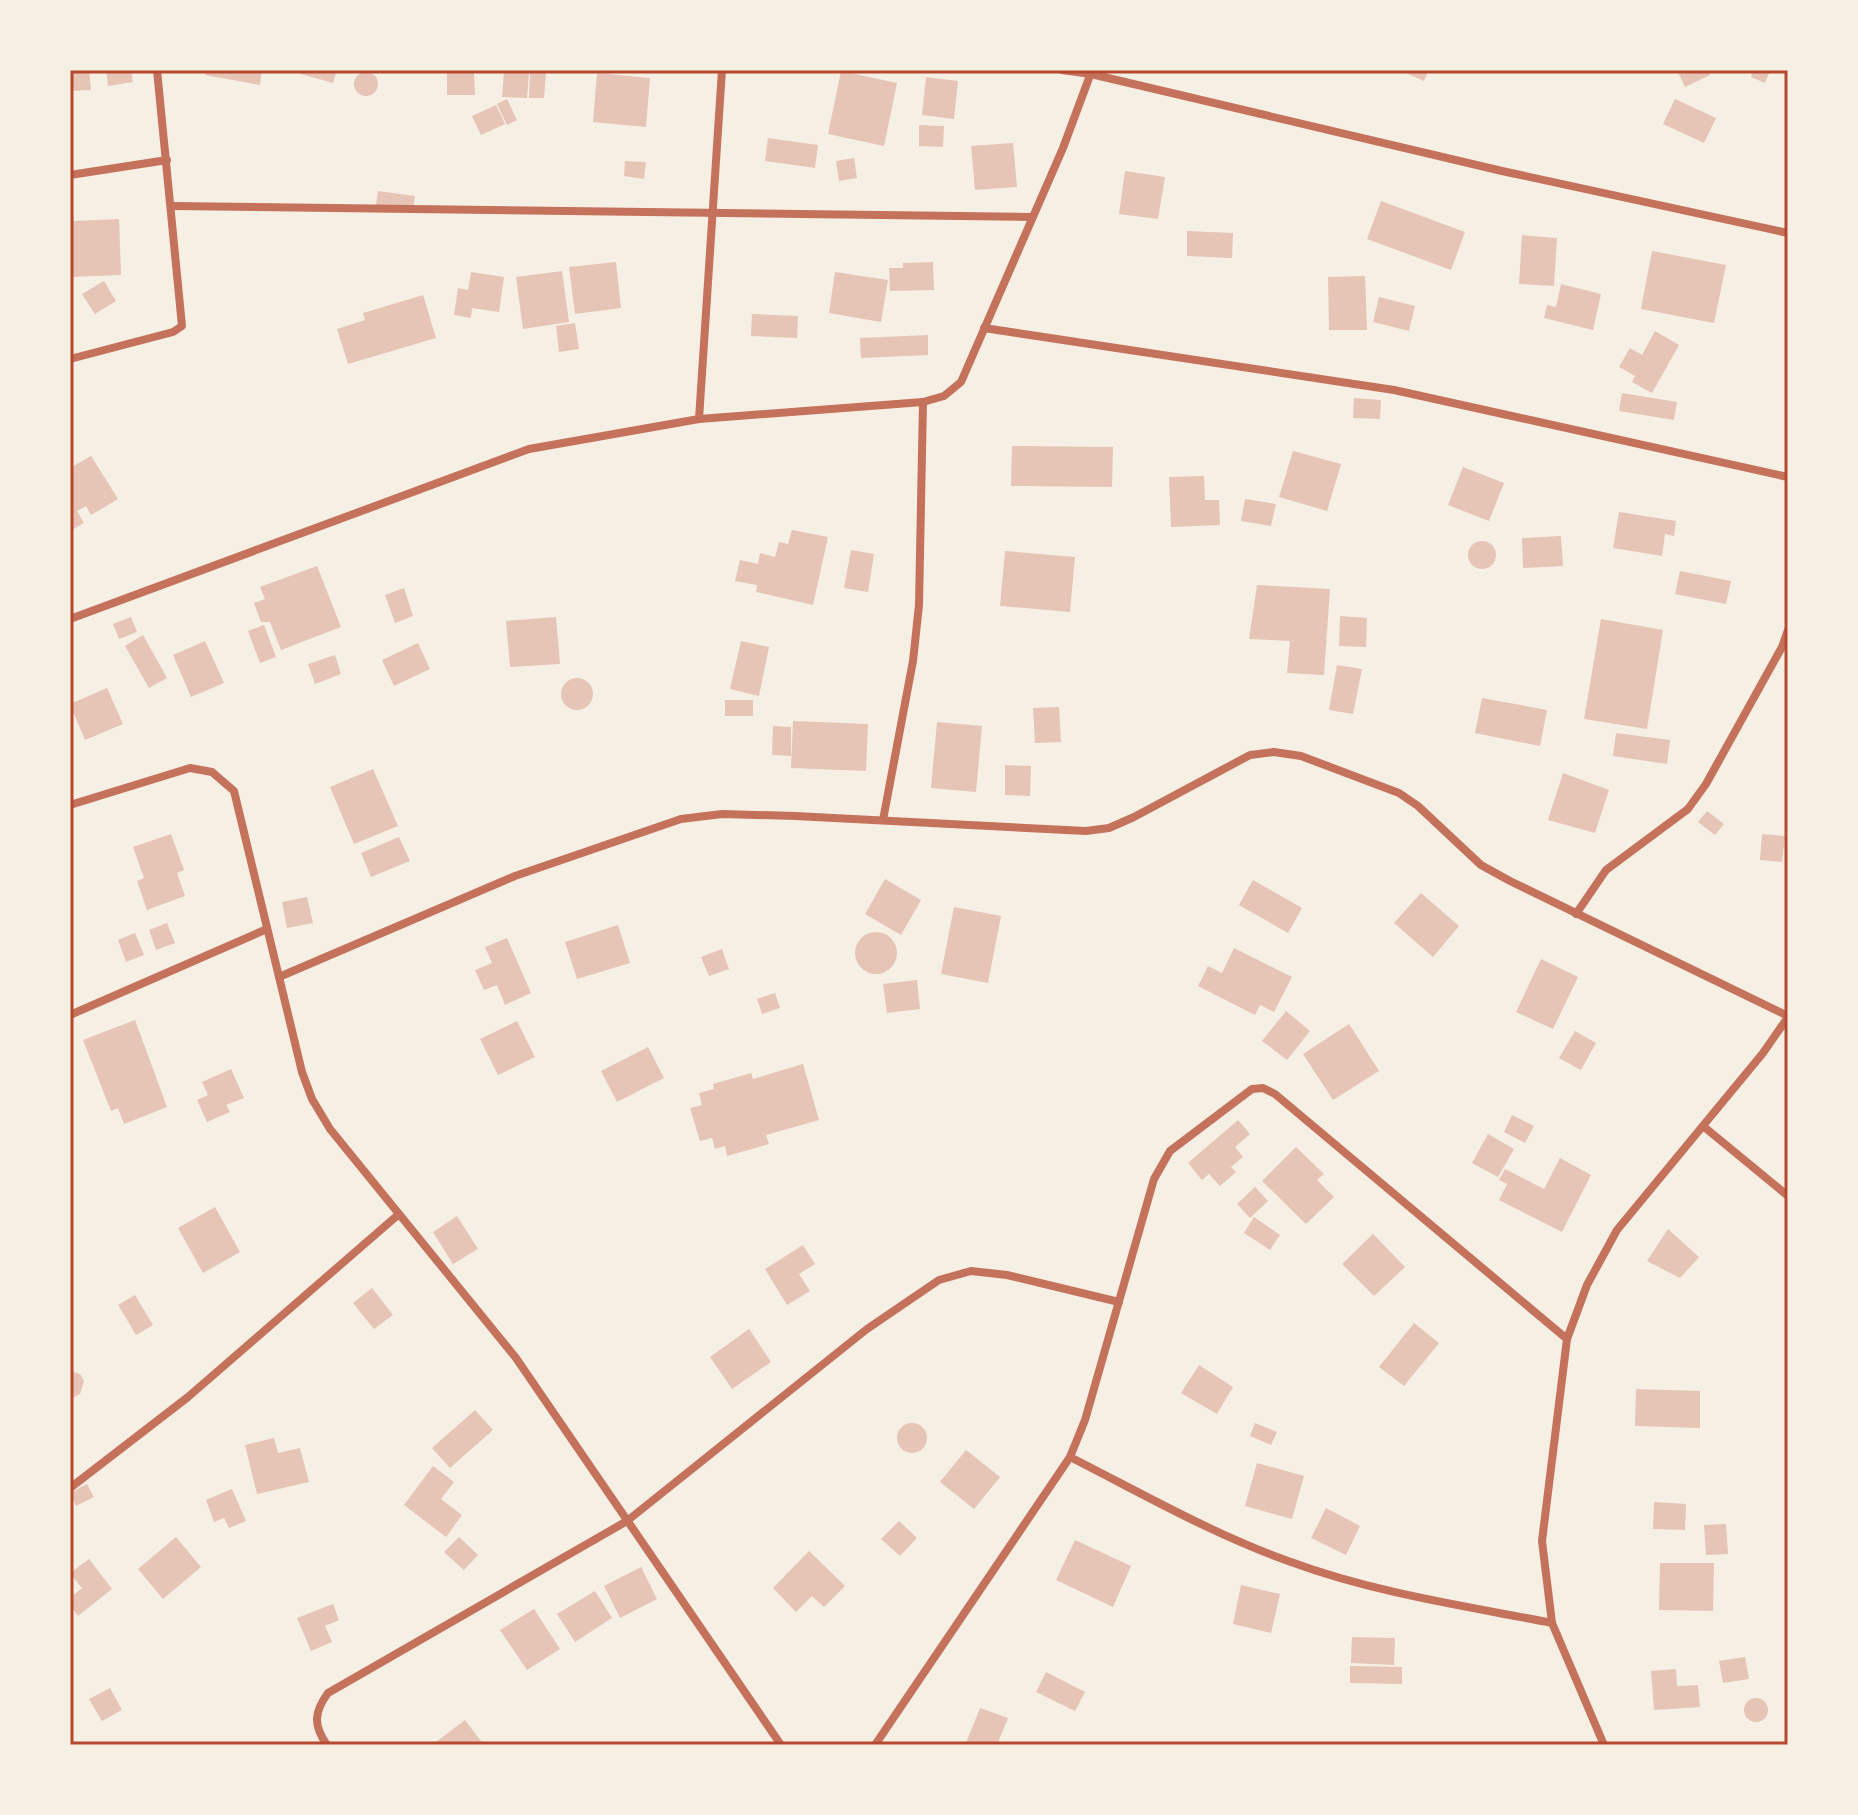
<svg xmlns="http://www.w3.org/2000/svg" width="1858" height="1815" font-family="'Archivo Narrow',sans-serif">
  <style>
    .building { fill: #e6c5b7 }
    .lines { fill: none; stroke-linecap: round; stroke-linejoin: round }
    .minor { stroke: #c5725c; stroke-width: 8 }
    .neatline { fill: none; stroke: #b5482f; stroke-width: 3 }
  </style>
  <rect width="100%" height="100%" fill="#f6efe4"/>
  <g class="building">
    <polygon points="70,70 89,70 91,90 70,91"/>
    <polygon points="106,70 131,70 133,82 108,86"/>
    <polygon points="206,70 262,70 260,85 205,75"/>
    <polygon points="302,70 337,70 333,83 301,74"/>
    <polygon points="1399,70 1429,70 1424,81"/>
    <polygon points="1677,70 1708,70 1710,75 1685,87"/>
    <polygon points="1753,70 1770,71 1765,83 1751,77"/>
    <polygon points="504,71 529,73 527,98 502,97"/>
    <polygon points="530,71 546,72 544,98 529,98"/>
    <polygon points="841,71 897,83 884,146 828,134"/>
    <circle cx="366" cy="84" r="12"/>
    <polygon points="447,73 474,73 475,95 447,95"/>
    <polygon points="597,73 650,78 646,127 593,122"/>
    <polygon points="926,77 958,81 954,119 922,115"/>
    <polygon points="507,99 517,120 507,125 497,104"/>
    <polygon points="1675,99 1716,118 1704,143 1663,124"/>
    <polygon points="496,105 505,124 481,135 472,116"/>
    <polygon points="919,125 944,126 943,147 919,146"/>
    <polygon points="768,138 818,145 815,168 765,161"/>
    <polygon points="1013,143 1017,187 975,190 971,146"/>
    <polygon points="854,158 857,178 839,181 836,161"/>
    <polygon points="625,161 646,162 644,179 624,176"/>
    <polygon points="1125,171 1165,177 1158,219 1119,214"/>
    <polygon points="378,191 415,196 413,210 376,205"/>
    <polygon points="1381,201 1465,232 1451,270 1367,239"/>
    <polygon points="70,215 73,215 74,221 119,219 121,275 70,277"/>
    <polygon points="1187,231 1233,233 1232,258 1187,256"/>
    <polygon points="1522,235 1557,238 1554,286 1519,284"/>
    <polygon points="1652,251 1726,265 1714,323 1641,309"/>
    <polygon points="616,262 621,308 575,314 569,267"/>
    <polygon points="933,262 934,290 890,291 889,268 903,268 903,263"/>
    <polygon points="562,271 569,322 523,329 516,277"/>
    <polygon points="471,272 504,277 499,312 472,308 471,318 454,315 458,288 468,290"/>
    <polygon points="835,272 888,280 881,322 829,313"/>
    <polygon points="1365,276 1367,330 1329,330 1328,277"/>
    <polygon points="104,281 116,301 95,314 82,294"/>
    <polygon points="1561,284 1601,294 1593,330 1544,318 1547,305 1556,307"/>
    <polygon points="423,295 436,338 348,364 337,329 365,320 363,313"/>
    <polygon points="1379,297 1415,306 1409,331 1373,322"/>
    <polygon points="752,314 798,316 797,338 751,336"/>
    <polygon points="575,323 579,349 559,352 556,326"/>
    <polygon points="1655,331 1679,345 1652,393 1632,382 1635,376 1619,367 1630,348 1642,355"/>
    <polygon points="928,335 928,355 861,358 860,338"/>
    <polygon points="1622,393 1677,402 1674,420 1619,411"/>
    <polygon points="1354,398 1381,400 1380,419 1353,418"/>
    <polygon points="1012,446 1113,447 1112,487 1011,486"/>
    <polygon points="1293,451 1341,464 1327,511 1279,497"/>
    <polygon points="91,456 118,499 91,515 86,506 77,511 84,523 70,531 70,468"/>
    <polygon points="1463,467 1504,483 1489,521 1448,505"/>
    <polygon points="1204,476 1205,500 1219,500 1220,525 1171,527 1169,477"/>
    <polygon points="1245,499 1276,504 1271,526 1241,521"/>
    <polygon points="1619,512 1676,521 1674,536 1665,534 1662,556 1613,548"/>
    <polygon points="792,530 828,537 813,605 756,592 757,585 735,581 740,560 758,564 760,553 775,557 779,542 788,544"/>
    <polygon points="1561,536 1563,566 1523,568 1522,538"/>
    <circle cx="1482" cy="555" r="14"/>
    <polygon points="851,550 874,554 868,592 844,588"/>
    <polygon points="1005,551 1075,557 1070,612 1000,606"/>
    <polygon points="317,566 341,627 281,650 270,622 261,622 254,603 265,599 260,587"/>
    <polygon points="1680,571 1731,581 1726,604 1675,594"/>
    <polygon points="1257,585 1330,589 1324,675 1287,673 1290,641 1249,639"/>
    <polygon points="404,588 413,616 395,623 385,595"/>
    <polygon points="1340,616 1367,618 1366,647 1339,646"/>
    <polygon points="131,617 137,632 119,639 113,624"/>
    <polygon points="556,617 560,664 510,667 506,621"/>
    <polygon points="1601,619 1663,630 1647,729 1584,719"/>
    <polygon points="264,625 276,657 260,663 248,631"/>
    <polygon points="143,635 167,678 149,688 125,646"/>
    <polygon points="205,641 224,683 191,697 173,655"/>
    <polygon points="741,641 769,647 759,696 730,689"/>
    <polygon points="418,643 430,669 394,686 382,660"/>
    <polygon points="335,655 341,674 315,684 308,664"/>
    <polygon points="1337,665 1362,669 1353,714 1329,710"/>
    <circle cx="577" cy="694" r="16"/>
    <polygon points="107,688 123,724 85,740 70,704"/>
    <polygon points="1482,698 1547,710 1540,746 1475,733"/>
    <rect x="725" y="700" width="28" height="16"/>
    <polygon points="1059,707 1061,742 1035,743 1033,708"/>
    <polygon points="793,721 868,724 866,771 791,768"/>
    <polygon points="937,722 982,726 976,792 931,788"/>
    <polygon points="773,726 791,727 791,756 772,755"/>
    <polygon points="1616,733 1670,740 1667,764 1613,756"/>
    <polygon points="1005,765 1031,766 1030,796 1005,795"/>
    <polygon points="373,769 398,826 354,844 330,787"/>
    <polygon points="1563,773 1609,790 1595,833 1548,820"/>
    <polygon points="1707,811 1724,824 1715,835 1698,822"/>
    <polygon points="171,834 184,870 177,873 185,896 147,910 137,881 144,878 133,847"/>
    <polygon points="1762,834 1785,836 1782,862 1760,860"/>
    <polygon points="399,837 410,861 371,877 361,853"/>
    <polygon points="885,879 921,900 901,935 865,914"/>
    <polygon points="1253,880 1302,908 1288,933 1239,905"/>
    <polygon points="1421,893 1459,926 1433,957 1394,923"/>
    <polygon points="307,897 313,923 287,928 282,902"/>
    <polygon points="954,907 1001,916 988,983 941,974"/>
    <polygon points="167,923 175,943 156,950 149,930"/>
    <polygon points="618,925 630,963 577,979 565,942"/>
    <circle cx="876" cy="953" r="21"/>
    <polygon points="135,933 144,955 126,962 118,940"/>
    <polygon points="507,938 531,993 505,1005 497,985 484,990 475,970 492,963 485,947"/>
    <polygon points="1234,948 1292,977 1274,1012 1260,1005 1255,1015 1198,986 1208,966 1222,973"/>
    <polygon points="722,949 729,969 709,976 701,957"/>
    <polygon points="1541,959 1578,977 1553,1029 1516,1012"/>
    <polygon points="917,980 920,1009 887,1013 883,984"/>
    <polygon points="775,993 780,1008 762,1014 757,999"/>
    <polygon points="1286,1011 1310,1031 1287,1060 1262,1041"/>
    <polygon points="135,1020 167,1107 124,1124 118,1108 111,1111 83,1040"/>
    <polygon points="517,1021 535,1057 498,1075 480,1039"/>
    <polygon points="1349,1024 1379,1071 1333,1100 1303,1054"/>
    <polygon points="1575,1031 1596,1043 1581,1070 1559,1058"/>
    <polygon points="648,1047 664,1078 617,1102 601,1071"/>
    <polygon points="803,1064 819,1120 766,1135 769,1144 727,1156 725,1146 715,1149 712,1138 700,1141 690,1108 702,1105 699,1093 714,1089 713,1084 751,1073 753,1079"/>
    <polygon points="231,1069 244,1098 226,1105 230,1112 207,1122 197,1100 208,1095 202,1082"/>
    <polygon points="1512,1115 1534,1126 1525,1143 1504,1132"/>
    <polygon points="1238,1120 1250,1134 1235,1147 1243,1157 1231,1167 1236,1172 1220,1186 1209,1174 1202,1180 1188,1163"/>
    <polygon points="1488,1134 1514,1149 1498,1177 1472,1163"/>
    <polygon points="1296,1147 1324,1174 1317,1180 1334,1197 1306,1224 1262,1181"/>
    <polygon points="1560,1158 1591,1175 1562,1232 1499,1200 1507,1184 1499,1180 1505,1169 1544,1189"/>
    <polygon points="1255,1187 1268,1201 1250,1218 1237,1204"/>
    <polygon points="215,1207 240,1252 203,1273 178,1228"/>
    <polygon points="457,1216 478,1249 453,1264 433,1232"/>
    <polygon points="1254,1217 1280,1235 1270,1250 1244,1233"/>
    <polygon points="1668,1229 1699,1257 1680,1278 1647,1261"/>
    <polygon points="1373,1234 1405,1267 1374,1296 1342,1264"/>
    <polygon points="803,1245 815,1264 799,1274 810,1291 787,1305 765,1269"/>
    <polygon points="372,1288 393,1315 374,1329 353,1303"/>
    <polygon points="135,1295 153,1325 136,1335 118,1305"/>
    <polygon points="1414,1323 1439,1343 1404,1386 1379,1367"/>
    <polygon points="749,1329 771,1362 732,1389 710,1357"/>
    <polygon points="1199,1365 1233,1387 1217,1414 1181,1393"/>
    <polygon points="70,1371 80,1374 84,1381 80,1394 72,1398"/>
    <polygon points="1636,1389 1700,1391 1700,1428 1635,1426"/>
    <polygon points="475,1410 493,1430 450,1468 432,1448"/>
    <polygon points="1255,1423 1277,1432 1271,1445 1250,1436"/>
    <circle cx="912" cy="1438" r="15"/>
    <polygon points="274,1438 278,1453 300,1448 309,1482 257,1494 245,1445"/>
    <polygon points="966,1450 1000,1477 974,1509 940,1482"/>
    <polygon points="1257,1463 1304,1476 1292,1519 1245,1506"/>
    <polygon points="433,1466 454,1482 441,1499 462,1515 446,1537 404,1505"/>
    <polygon points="87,1484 94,1497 76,1506 70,1493"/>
    <polygon points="232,1489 246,1521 229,1528 224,1518 214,1522 206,1500"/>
    <polygon points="1654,1502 1686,1504 1685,1530 1653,1529"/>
    <polygon points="1326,1508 1360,1526 1346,1555 1311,1538"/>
    <polygon points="899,1521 917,1538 900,1556 881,1539"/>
    <polygon points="1726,1524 1728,1554 1706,1555 1704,1525"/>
    <polygon points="176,1537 201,1567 163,1599 138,1569"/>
    <polygon points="459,1537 478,1555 464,1570 444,1552"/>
    <polygon points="1075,1540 1131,1566 1113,1607 1056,1580"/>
    <polygon points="809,1551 845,1586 824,1607 812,1596 796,1612 773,1588"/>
    <polygon points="89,1559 112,1589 78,1616 70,1605 70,1598 82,1588 70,1573"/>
    <polygon points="1660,1563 1714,1563 1713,1611 1659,1610"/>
    <polygon points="641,1567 657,1599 620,1618 604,1586"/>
    <polygon points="1241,1585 1280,1594 1271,1633 1233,1624"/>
    <polygon points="595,1591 612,1618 575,1642 557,1614"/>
    <polygon points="333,1604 339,1620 325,1626 332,1642 311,1651 297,1618"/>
    <polygon points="534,1609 560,1649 527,1670 500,1630"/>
    <polygon points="1352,1637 1395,1638 1394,1665 1351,1663"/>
    <polygon points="1745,1657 1749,1679 1723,1683 1719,1661"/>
    <polygon points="1350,1666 1402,1667 1402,1684 1350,1683"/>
    <polygon points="1676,1669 1677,1686 1698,1685 1700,1707 1654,1710 1651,1671"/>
    <polygon points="1046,1672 1085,1692 1075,1711 1036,1692"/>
    <polygon points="110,1688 122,1710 102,1721 89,1699"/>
    <circle cx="1756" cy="1710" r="12"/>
    <polygon points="980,1708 1008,1718 997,1745 966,1743"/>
    <polygon points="465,1720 484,1745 432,1745"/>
  </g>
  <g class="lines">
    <g class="minor">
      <polyline points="1062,70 1091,74 1502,171 1788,233"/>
      <polyline points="70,175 167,160"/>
      <polyline points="172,206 1032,217"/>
      <polyline points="984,328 1394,390 1788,477"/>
      <polyline points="70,359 173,332 182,326 157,70"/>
      <polyline points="699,419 722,70"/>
      <polyline points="70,619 529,449 699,419 923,402 944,396 961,382 1063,148 1092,70"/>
      <polyline points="70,805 190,768 212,772 234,791 302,1072 312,1099 330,1129 516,1358 781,1745"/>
      <polyline points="883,820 913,661 919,605 923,402"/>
      <polyline points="1576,914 1606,870 1688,809 1706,784 1782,647 1788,630"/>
      <polyline points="279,977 515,876 681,819 722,814 795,816 1086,831 1109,828 1134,817 1250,755 1274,752 1301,756 1399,793 1418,806 1481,865 1510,881 1788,1016"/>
      <polyline points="70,1015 267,929"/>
      <polyline points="1703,1126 1788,1196"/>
      <path d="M1070,1457C1143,1494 1214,1535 1291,1562C1375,1593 1465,1606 1552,1623"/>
      <polyline points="70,1488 188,1397 399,1214"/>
      <path d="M327,1745C313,1725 314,1712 328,1693L627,1521L867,1329L939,1280L971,1271L1007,1275L1119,1302"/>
      <polyline points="875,1745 1070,1457 1085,1420 1154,1179 1170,1151 1252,1089 1263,1088 1275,1094 1567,1339"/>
      <polyline points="1604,1745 1552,1623 1542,1541 1567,1339 1587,1285 1617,1230 1763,1053 1788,1017"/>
    </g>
  </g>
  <rect width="1858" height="1815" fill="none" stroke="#f6efe4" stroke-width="144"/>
  <rect x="72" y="72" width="1714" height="1671" class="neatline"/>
</svg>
